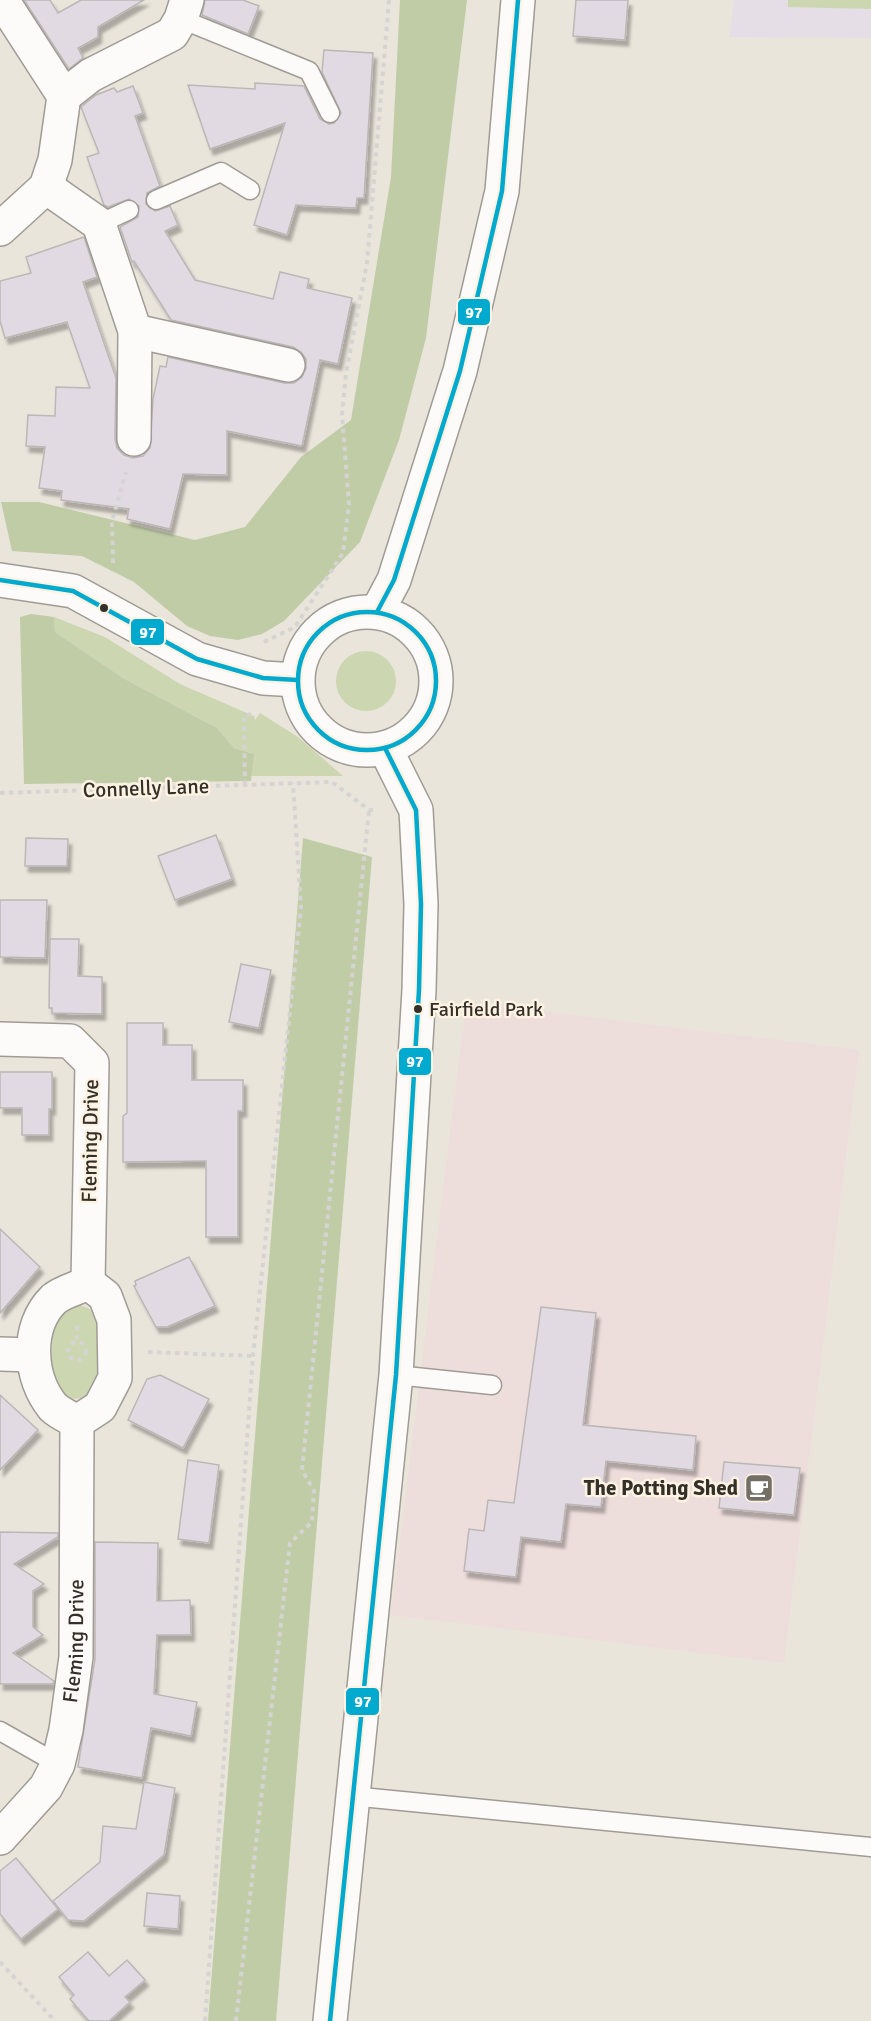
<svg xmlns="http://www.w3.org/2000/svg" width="871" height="2021" font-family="Signika,sans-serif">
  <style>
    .commercial { fill: #eddddb }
    .education { fill: #e5dee6 }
    .green { fill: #ccd7b2 }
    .forest { fill: #c0cca6 }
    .building { fill: #e2dae2; stroke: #bbb7b6; stroke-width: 1.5; filter: url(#shadow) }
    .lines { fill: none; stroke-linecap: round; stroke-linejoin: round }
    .service-casing { stroke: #a09b94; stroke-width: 21 }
    .minor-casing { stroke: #a09b94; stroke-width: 36 }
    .tertiary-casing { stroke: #a09b94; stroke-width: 36 }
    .path { stroke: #d6d4d2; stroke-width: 4; stroke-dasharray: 4.5 4.5; stroke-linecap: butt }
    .service { stroke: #fcfbfa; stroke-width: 18 }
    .minor { stroke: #fcfbfa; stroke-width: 33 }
    .tertiary { stroke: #fcfbfa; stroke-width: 33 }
    .bus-1-casing { stroke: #fef3e2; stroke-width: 9 }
    .bus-1 { stroke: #00a9ce; stroke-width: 4.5 }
    .bus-dot { fill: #332f29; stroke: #fef3e2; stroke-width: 2 }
    .labels { text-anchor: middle; stroke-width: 5; stroke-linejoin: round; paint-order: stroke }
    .bus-label { font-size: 20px; fill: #332f29; stroke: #fef3e2; text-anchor: start }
    .street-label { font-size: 21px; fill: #332f29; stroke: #fef3e2 }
    .poi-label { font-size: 21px; font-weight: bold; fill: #332f29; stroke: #fef3e2; text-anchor: end }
    .line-badge { stroke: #fef3e2; stroke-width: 2 }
    .badge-label { font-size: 16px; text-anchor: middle; font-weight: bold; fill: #fff }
  </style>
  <defs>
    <filter id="shadow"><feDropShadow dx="3.5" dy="6" stdDeviation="1.5" flood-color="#0004"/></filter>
  </defs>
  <rect width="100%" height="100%" fill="#eae5db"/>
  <polygon class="commercial" points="466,1002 859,1050 784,1663 391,1615"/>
  <polygon class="education" points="734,0 871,0 871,38 729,37"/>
  <g class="green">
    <polygon points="788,0 871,0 871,9 788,7"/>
    <polygon points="54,617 105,637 180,684 254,716 255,720 260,713 298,737 343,776 252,776 251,753 234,748 217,728 123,678 55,632"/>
    <circle cx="366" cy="681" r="30"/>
    <path d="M76,1304L88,1308L99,1316V1387C87,1396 80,1402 65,1397L51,1376L53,1324L59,1312Z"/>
  </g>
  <g class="forest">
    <polygon points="400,0 467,0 426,338 399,440 360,542 284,621 262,634 238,640 210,636 187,626 134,582 82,556 12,551 1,502 39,502 195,540 245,527 301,457 351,420 391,177"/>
    <polygon points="31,614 54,617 55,632 123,678 217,728 234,748 254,754 251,781 24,784 20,617"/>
    <polygon points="303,838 372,857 276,2021 208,2021"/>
  </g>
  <g class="building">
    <polygon points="24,0 50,0 58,13 81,0 144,0 98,27 98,37 78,48 83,58 69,69"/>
    <polygon points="205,0 243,0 259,6 248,34 202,15"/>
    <polygon points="576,0 628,0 625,40 573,36"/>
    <polygon points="324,50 373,53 364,198 357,198 356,208 296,205 287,235 254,225 285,123 210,149 188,85 255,89 255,83 304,86 320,119 329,124 334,123 341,113 322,72"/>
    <polygon points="133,86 143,113 135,116 160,186 147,193 146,204 155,211 170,206 178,225 165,231 195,280 273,299 280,272 309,279 307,288 352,298 338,364 320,360 302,446 227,431 227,475 183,474 170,529 127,519 129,509 61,500 62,491 39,488 45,447 26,446 28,415 55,416 56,387 90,388 67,322 5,338 0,321 0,281 31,273 26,257 84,237 97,277 83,282 116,378 115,439 117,448 124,455 133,458 143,456 150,448 153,399 160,366 166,367 168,357 284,383 294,383 302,377 306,368 306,359 301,352 293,347 171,320 134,261 132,262 120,227 138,217 139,206 129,199 108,207 104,205 87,157 99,153 81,107 96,95 114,88 117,92"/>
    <polygon points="216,835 232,879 175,900 158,856"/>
    <polygon points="26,838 68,839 67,866 25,866"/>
    <polygon points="0,900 47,900 45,958 0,957"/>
    <polygon points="50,939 79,939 78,976 102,977 102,1014 52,1013 52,1008 49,1008"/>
    <polygon points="241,964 271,970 259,1028 229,1022"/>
    <polygon points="127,1023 163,1023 163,1045 192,1045 192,1080 243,1080 243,1111 238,1111 238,1237 206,1237 206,1161 123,1162 123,1116 127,1113"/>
    <polygon points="0,1072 52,1072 52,1109 49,1109 49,1135 22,1135 22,1108 0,1108"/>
    <polygon points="0,1229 40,1267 0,1313"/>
    <polygon points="189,1257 215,1306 167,1327 156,1327 134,1286 136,1285 135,1281"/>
    <polygon points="541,1307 596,1313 583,1425 696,1436 693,1470 606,1461 601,1507 566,1504 561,1542 521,1537 516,1577 464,1571 469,1529 484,1531 488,1500 514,1503"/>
    <polygon points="160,1375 209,1399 183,1448 128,1420 147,1379"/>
    <polygon points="0,1395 38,1430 0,1470"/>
    <polygon points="188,1460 219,1465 209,1543 178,1539"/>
    <polygon points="724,1462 800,1468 794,1515 719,1508"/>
    <polygon points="0,1532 58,1533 58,1537 14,1564 44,1584 33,1591 33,1627 43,1635 13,1653 54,1681 53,1684 0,1684"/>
    <polygon points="95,1542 158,1543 157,1601 190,1600 191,1635 157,1635 154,1694 197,1702 191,1736 151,1728 142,1778 78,1767 95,1659"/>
    <polygon points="144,1782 175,1788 164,1855 84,1921 68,1920 53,1901 100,1862 103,1826 136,1829"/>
    <polygon points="16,1858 58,1909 21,1939 0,1914 0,1871"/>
    <polygon points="147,1893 180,1896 178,1929 144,1926"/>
    <polygon points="88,1952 109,1976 127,1960 145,1980 125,1997 130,2002 109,2021 89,2021 70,1999 74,1995 59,1977"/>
  </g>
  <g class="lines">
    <g class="service-casing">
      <g id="service">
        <polyline points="181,19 309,71 330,113"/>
        <polyline points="156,200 221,172 250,190"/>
        <polyline points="99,224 129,210"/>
        <polyline points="396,1375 492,1385"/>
        <polyline points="0,1731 58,1764"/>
        <polyline points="351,1796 871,1847"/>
      </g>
    </g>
    <g class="minor-casing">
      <g id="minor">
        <polyline points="64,96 91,75 172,34 181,19 187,0"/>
        <polyline points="46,187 99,224 135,331 134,439"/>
        <polyline points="0,229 46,187 55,160 64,96 2,0"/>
        <polyline points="135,331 288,365"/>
        <polyline points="0,580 73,591 197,659 263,678 297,680"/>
        <polyline points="0,1039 70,1041 92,1063 88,1283"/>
        <path d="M88,1283L105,1296L114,1320L115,1378L100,1407L77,1422C69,1417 59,1413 53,1407C29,1378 25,1327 54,1299C62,1292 78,1288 88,1283Z"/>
        <polyline points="0,1354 33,1355"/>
        <path id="s1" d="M0,1838L46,1787L58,1764L66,1730L76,1657L77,1422"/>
      </g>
    </g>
    <g class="tertiary-casing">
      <g id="tertiary">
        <circle cx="367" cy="681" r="69"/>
        <polyline points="377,612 394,580 460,371 502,191 518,0"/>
        <polyline points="330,2021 396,1375 419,990 421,904 416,810 385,748"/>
      </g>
    </g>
    <g class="path">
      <polyline points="113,563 112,521 126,472"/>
      <polyline points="264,642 295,627 343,553 349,504 342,415 346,373 367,263 389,0"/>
      <polyline points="245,785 244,716 255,713"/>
      <polyline points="0,793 332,782 369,810 377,810"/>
      <polyline points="77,1326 77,1341"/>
      <circle cx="77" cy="1351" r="9"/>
      <polyline points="148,1352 253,1356"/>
      <polyline points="0,1962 55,2021"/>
      <polyline points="205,2021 253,1356 301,908 293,783"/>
      <polyline points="236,2021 290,1543 312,1522 314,1491 302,1470 369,810"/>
    </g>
    <use href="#service" class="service"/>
    <use href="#minor" class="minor"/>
    <use href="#tertiary" class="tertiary"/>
    <g class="bus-1-casing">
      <g id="bus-1">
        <polyline points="0,580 73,591 197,659 263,678 297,680"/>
        <circle cx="367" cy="681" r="69"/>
        <polyline points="377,612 394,580 460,371 502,191 518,0"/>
        <polyline points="330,2021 396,1375 419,990 421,904 416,810 385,748"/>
      </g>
    </g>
    <use href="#bus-1" class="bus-1"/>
  </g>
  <defs>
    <g id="cafe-square" transform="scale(1.5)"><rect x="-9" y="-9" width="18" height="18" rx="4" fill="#736f67" stroke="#fef3e2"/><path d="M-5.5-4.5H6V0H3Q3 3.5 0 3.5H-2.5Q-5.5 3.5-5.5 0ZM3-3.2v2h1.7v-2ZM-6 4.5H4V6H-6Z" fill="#fff"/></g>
  </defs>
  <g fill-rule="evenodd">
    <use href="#cafe-square" x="759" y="1488"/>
  </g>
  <g class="bus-dot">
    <circle cx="104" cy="608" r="5"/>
    <circle cx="418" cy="1009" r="5"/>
  </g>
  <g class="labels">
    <g class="bus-label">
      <text x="429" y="1016">Fairfield Park</text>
    </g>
    <g class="street-label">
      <text transform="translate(146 788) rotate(-2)" y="7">Connelly Lane</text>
      <text transform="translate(90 1141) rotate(-89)" y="7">Fleming Drive</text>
      <text dy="7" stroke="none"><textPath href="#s1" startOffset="219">Fleming Drive</textPath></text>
    </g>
    <g class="poi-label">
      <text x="738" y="1495">The Potting Shed</text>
    </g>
  </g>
  <g class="line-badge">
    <rect x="457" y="298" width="34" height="28" rx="6" fill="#00a9ce"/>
    <rect x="130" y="618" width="35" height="28" rx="6" fill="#00a9ce"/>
    <rect x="398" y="1047" width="34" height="29" rx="6" fill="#00a9ce"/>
    <rect x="345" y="1687" width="35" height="29" rx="6" fill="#00a9ce"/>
  </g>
  <g class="badge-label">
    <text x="474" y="318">97</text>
    <text x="148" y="638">97</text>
    <text x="415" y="1067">97</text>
    <text x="363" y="1707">97</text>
  </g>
</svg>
